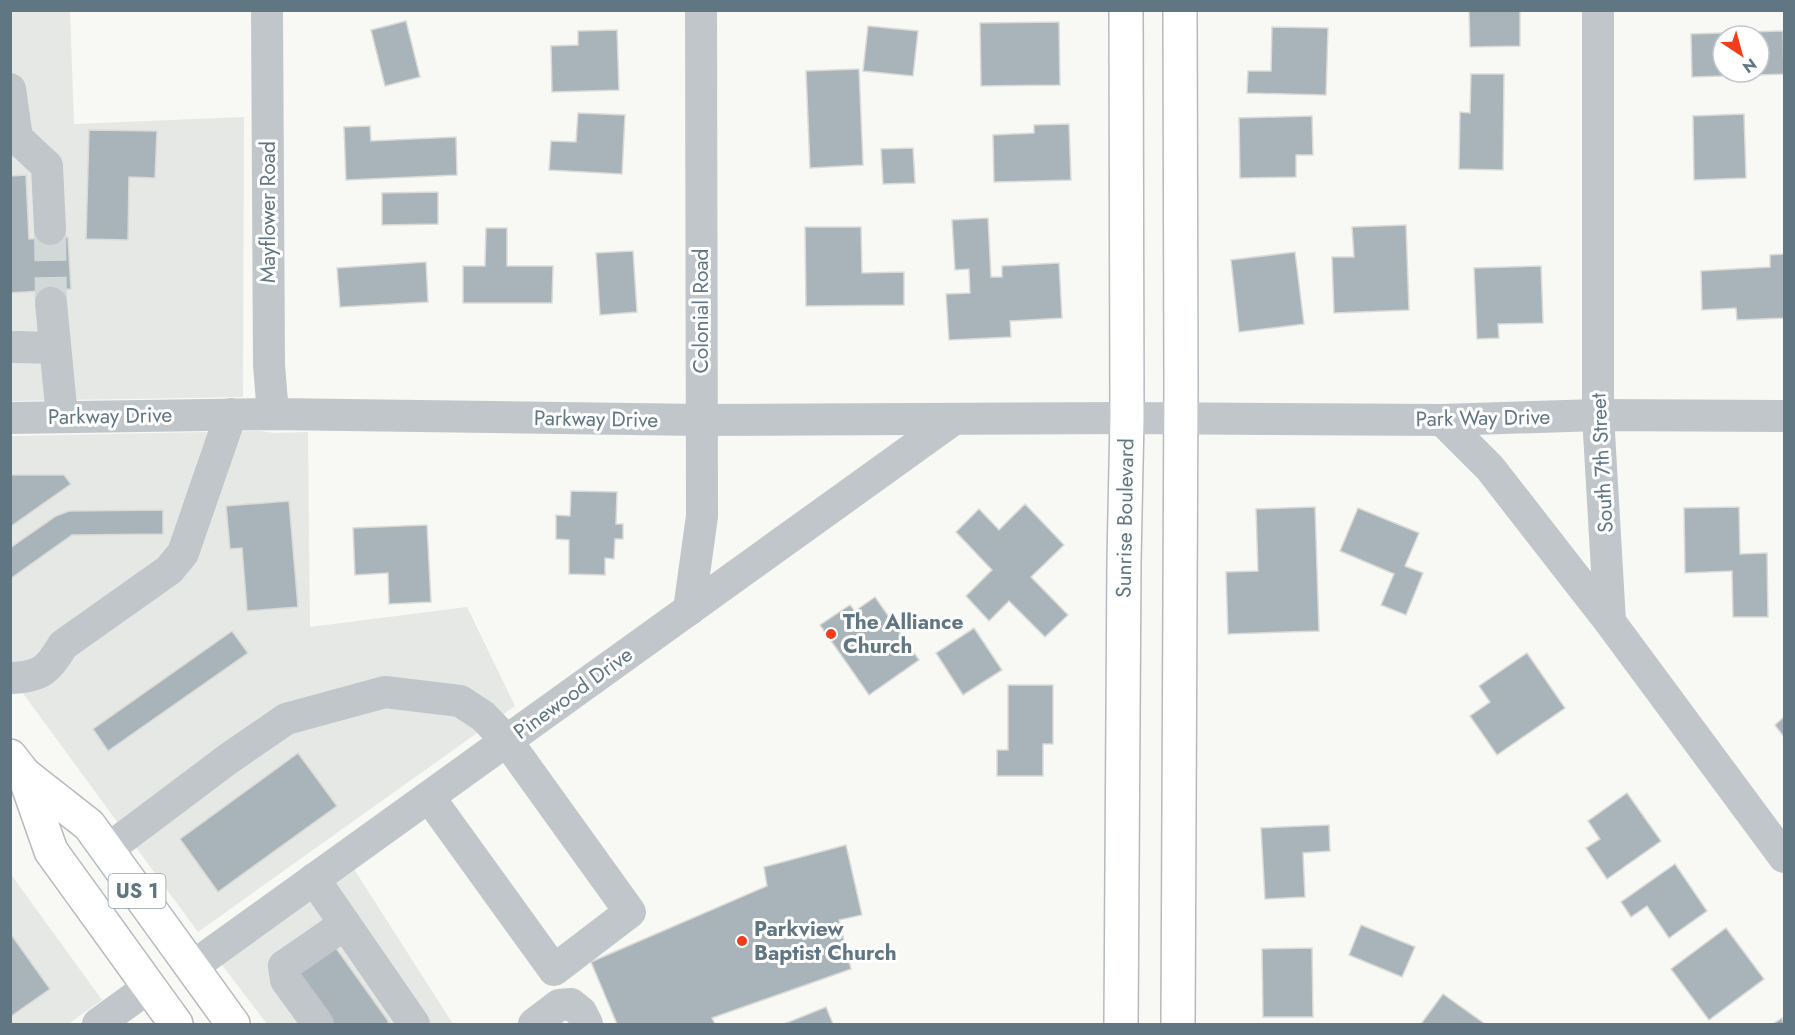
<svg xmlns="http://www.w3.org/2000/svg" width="1795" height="1035" font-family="Jost,sans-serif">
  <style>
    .built { fill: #e6e8e6 }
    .building { fill: #a9b4ba; stroke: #dadad7; stroke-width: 1.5; fill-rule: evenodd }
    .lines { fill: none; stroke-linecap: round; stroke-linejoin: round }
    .minor-tunnel { stroke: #d2d8d8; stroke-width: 32; stroke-dasharray: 32 16; stroke-linecap: butt }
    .major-casing { stroke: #b4babe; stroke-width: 36 }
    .minor { stroke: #c0c6ca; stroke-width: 32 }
    .major { stroke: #fff; stroke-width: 33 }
    .poi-dot { fill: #f23d1b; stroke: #fff; stroke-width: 2 }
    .labels { text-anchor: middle; stroke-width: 6; stroke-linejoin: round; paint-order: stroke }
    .shield { fill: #fff; stroke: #909fa8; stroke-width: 1.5 }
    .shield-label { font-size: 20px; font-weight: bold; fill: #607683 }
    .street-label { font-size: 21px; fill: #607683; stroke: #fff }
    .poi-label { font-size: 21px; font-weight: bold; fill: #607683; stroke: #fff; text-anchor: start }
  </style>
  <rect width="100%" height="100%" fill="#f8f8f5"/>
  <g class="built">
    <polygon points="10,11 70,11 74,124 244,117 243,397 11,401"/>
    <polygon points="260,431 275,433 308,432 310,627 467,607 515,706 198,932 11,677 10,436"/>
    <polygon points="352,866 453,1024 267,1024 219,961"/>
    <polygon points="10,873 102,1000 68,1024 11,1024"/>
  </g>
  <g class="building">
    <polygon points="1469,10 1520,10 1520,46 1470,47"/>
    <polygon points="406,21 420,77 385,86 371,30"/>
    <polygon points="1059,22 1060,85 981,86 980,23"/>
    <polygon points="868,26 918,31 913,76 863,71"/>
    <polygon points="1272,27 1328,28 1326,95 1247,93 1248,71 1271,71"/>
    <polygon points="617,30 619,90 552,92 551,46 578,45 578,31"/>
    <path d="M1783,31L1784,74L1692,77L1691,34ZM1723,36H1759V72H1723Z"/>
    <polygon points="859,69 863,165 810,168 806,71"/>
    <polygon points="1471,74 1504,74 1503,170 1459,169 1460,112 1470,113"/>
    <polygon points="578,113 625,115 622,174 549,170 551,141 576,142"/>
    <polygon points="1744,114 1746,178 1694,180 1693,116"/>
    <polygon points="1312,116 1313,155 1296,155 1296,177 1240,178 1239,118"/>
    <polygon points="1069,124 1071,180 994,182 993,135 1034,133 1034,125"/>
    <polygon points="370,126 371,141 456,137 457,175 346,180 344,127"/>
    <polygon points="89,130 157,131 155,178 129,177 128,240 86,239"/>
    <polygon points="913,148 915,183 883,184 881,149"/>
    <polygon points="26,175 29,239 68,237 71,289 10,293 10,176"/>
    <polygon points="438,192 438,224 382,225 382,193"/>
    <polygon points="988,218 991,277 1002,277 1002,266 1059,263 1062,318 1010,321 1011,337 949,340 946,294 970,293 969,269 955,270 952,220"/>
    <polygon points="1406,225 1409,310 1334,313 1332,257 1354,257 1352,227"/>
    <polygon points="805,227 861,227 862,273 904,272 904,305 806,306"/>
    <polygon points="486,228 507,228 507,266 553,266 552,303 463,303 463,266 485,266"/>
    <polygon points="633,251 637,312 600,315 596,253"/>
    <polygon points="1295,252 1304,324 1239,332 1231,260"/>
    <polygon points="1784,254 1784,318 1737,320 1736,308 1702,310 1701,271 1770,267 1770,255"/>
    <polygon points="426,262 428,302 340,307 337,268"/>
    <polygon points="1541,266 1543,323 1498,324 1499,338 1477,339 1474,268"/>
    <polygon points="10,475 64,475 71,484 10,527"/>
    <polygon points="571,491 617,492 616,524 623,524 623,539 615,539 614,559 605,558 605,575 569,574 569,540 556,539 556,515 570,516"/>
    <polygon points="289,501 298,607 247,611 242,548 230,549 226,506"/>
    <polygon points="1025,504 1064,545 1031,577 1068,615 1045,637 1009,601 989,621 966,596 992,570 956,532 979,509 999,530"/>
    <polygon points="1315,507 1319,631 1228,634 1226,572 1258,571 1256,509"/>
    <polygon points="1739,507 1740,554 1767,553 1768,617 1733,617 1732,571 1685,573 1684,508"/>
    <polygon points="1358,508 1419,533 1405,566 1423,573 1406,615 1381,605 1394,574 1340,551"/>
    <polygon points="163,510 163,534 72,535 10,579 10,548 56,516 69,511"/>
    <polygon points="427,525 431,602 389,604 388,573 355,575 353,528"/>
    <polygon points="875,597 919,660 869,695 820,625 850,605 855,611"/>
    <polygon points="974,628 1002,670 963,695 936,653"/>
    <polygon points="232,631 248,653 108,751 93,729"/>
    <polygon points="1527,653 1565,708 1497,755 1470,716 1490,702 1479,686"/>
    <polygon points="1008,685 1053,685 1053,744 1043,744 1043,776 997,776 997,750 1008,750"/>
    <polygon points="1784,717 1784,737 1775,725"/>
    <polygon points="298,753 337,806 218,892 180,839"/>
    <polygon points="1627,793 1661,841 1607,879 1586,848 1600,839 1588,821"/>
    <polygon points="1329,825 1330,851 1303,853 1305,897 1265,899 1261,828"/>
    <polygon points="846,845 862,915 839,920 851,969 712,1018 715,1024 617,1024 591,962 767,886 764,867"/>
    <polygon points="1675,864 1707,911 1669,938 1647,906 1631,917 1621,902"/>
    <polygon points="1361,925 1415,947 1402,977 1349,955"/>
    <polygon points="1726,928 1764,979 1709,1020 1671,969"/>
    <polygon points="10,933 50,989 10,1017"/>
    <polygon points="333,944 389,1022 386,1024 331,1024 293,972"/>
    <polygon points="1312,948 1313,1017 1263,1017 1262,949"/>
    <polygon points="1443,994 1485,1024 1421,1024"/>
    <polygon points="826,1007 833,1024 784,1024"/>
    <polygon points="1782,1018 1784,1024 1773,1024"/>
  </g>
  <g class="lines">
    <polyline class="minor-tunnel" points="50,229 51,303"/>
    <g class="major-casing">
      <g id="major">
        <polyline points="10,756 24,774 89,825 233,1024"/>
        <polyline points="24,774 51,851 176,1024"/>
        <polyline points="1121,1024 1124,561 1127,418 1126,10"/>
        <polyline points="1178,1024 1181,385 1180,10"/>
      </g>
    </g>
    <g class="minor">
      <polyline points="267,10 269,365 273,414"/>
      <polyline points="1598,10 1598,415 1610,622 1784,857"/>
      <polyline points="10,89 17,138 47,166 50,229"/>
      <polyline points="51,303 62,417"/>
      <polyline points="15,347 55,348"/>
      <polyline points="10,418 273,414 701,420 1127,418 1442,420 1598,415 1784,416"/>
      <polyline points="1442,420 1490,468 1610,622"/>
      <polyline points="689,610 702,516 701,10"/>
      <path d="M12,678C41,677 49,669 63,645L169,570L183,553L231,414"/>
      <polyline points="107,850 228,759 286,719 385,692 460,701 483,716 507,741 630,912 554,970 429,797"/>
      <polyline points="314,879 414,1024"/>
      <polyline points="192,967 954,419"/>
      <polyline points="98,1024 149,987"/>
      <polyline points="318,1024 286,980 284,966 345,924"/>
      <polyline points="534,1024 559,1005 571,1004 581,1012 587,1024"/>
    </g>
    <use href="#major" class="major"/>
  </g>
  <g class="poi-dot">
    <circle cx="831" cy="634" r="6"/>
    <circle cx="742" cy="941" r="6"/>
  </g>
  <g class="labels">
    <rect class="shield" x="108.5" y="874" width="57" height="34" rx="4.5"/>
    <g class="shield-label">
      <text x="137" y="898">US 1</text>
    </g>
    <g class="street-label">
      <text transform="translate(268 212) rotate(-90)" y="7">Mayflower Road</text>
      <text transform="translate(701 311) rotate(-90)" y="7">Colonial Road</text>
      <text transform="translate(110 416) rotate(-1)" y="7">Parkway Drive</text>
      <text transform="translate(1483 418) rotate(-1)" y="7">Park Way Drive</text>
      <text transform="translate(596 419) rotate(1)" y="7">Parkway Drive</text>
      <text transform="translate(1602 463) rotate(-93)" y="7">South 7th Street</text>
      <text transform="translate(1125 518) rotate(-89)" y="7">Sunrise Boulevard</text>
      <text transform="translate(573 693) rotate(-36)" y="7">Pinewood Drive</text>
    </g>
    <g class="poi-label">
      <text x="843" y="629">The Alliance<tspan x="843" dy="24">Church</tspan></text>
      <text x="754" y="936">Parkview<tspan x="754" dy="24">Baptist Church</tspan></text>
    </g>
  </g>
  <rect width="1795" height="1035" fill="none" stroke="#607683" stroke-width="24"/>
  <g transform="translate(1741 54) rotate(144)"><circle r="28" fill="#ffffff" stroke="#bfc8cd" stroke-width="1.5"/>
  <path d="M0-4.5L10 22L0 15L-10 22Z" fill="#f23d1b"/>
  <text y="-9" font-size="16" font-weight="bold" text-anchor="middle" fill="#607683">N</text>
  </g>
</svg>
